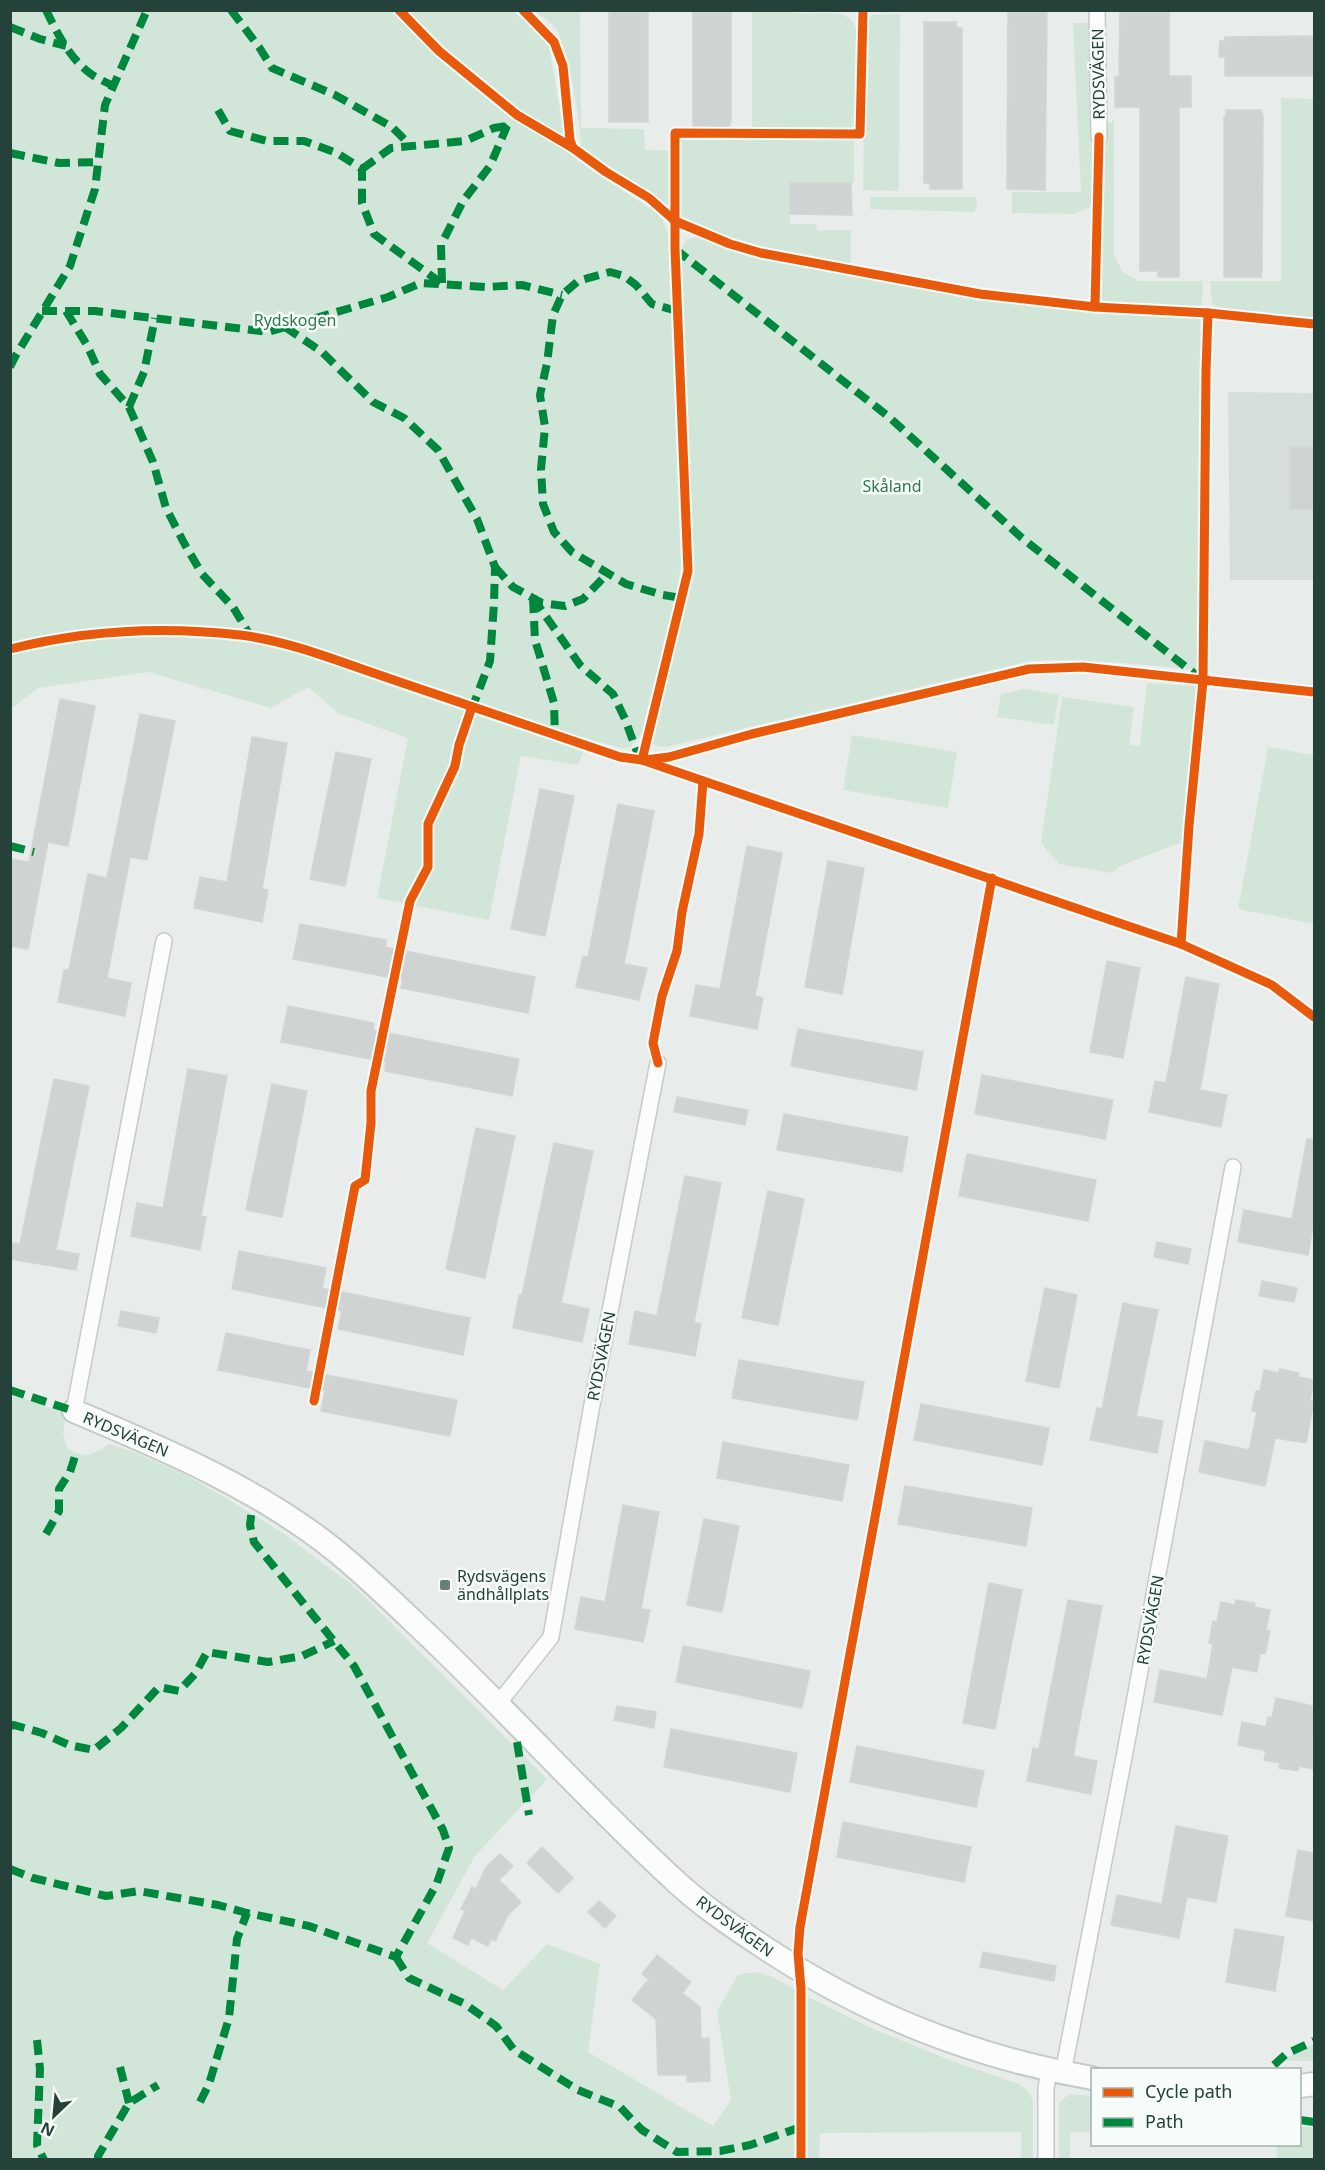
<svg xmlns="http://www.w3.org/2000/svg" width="1325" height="2170" font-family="'Noto Sans',sans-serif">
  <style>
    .built { fill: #d6dedb }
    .green { fill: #d1e6d8 }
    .building { fill: #cfd4d2; stroke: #d1d6d4; stroke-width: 1.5 }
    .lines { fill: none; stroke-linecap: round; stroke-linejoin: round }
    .street-casing { stroke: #c5cac8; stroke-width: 18 }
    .secondary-casing { stroke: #c3cbc8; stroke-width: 26 }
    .street { stroke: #fcfcfc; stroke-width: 15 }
    .secondary { stroke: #fcfcfc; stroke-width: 22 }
    .quiet { stroke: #00873e; stroke-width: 8; stroke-dasharray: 15 8; stroke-linecap: butt }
    .cycleway-casing { stroke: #f7fbf9; stroke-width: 13 }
    .cycleway { stroke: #e8590c; stroke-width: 9 }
    .poi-dot { fill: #697e78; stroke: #f7fbf9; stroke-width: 2 }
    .labels { text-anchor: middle; stroke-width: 5; stroke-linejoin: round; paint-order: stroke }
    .street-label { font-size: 16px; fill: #24423a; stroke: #f7fbf9 }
    .park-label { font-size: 16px; fill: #2d7a4b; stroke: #f7fbf9 }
    .poi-label { font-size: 16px; fill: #24423a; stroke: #f7fbf9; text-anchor: start }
  </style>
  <rect width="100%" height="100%" fill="#e8edeb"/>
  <polygon class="built" points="1228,392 1314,393 1314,580 1230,580"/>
  <g class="green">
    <polygon points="11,10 513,11 538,32 549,47 565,138 570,153 578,161 660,215 668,233 681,563 678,592 641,735 630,747 623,748 588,740 578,765 521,756 489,920 377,898 408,738 338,713 308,687 271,708 148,672 38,688 11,709"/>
    <path d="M534,11H580L581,128L644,129L645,150L671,151L672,210L651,194L581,149C581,123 569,51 556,29C551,22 541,16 534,11Z"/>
    <path d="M752,11C767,10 781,12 795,13C811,15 833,10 847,17C854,21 855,27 857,33V119L855,125L846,131L752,129Z"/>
    <polygon points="900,14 899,191 863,190 866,21 872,15"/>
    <polygon points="1073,23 1088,23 1088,49 1093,49 1093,202 1089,208 1073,214 1012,213 1012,192 1081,192"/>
    <polygon points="1281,98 1314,99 1314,320 1224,311 1212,303 1210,281 1281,281"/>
    <polygon points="1114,119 1114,255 1123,272 1139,281 1203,281 1202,303 1200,308 1101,303 1104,124 1111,123"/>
    <path d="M681,137L854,138V183H790V224H816L817,230H851V262L848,265C793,254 728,249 680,216Z"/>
    <polygon points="870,197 976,197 977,208 973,212 870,209"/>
    <path d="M699,236L760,258L978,298L1087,311L1200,318L1202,382L1198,670C1142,665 1087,658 1030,661L670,746L660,747L653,744L658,713L693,566L679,252L687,240Z"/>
    <polygon points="1147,683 1198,686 1185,841 1122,865 1111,873 1059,864 1041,843 1062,697 1134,707 1129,744 1140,746"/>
    <polygon points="1024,689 1059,695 1054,725 997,717 1001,694"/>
    <polygon points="852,735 957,752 948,808 843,790"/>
    <polygon points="1268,747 1314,755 1314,924 1238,909"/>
    <path d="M11,1394L66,1413L63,1433L67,1448C86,1459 91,1456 109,1444L134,1452L184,1474L231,1501L284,1534L356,1588L547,1779L475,1856L427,1943L503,1990L547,1944L600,1964L588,2052L713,2126L731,2100L717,2011L738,1975C763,1967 776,1979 797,1991V2159L11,2160Z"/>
    <polygon points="808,1997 871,2028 952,2061 1019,2084 1029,2092 1033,2102 1033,2159 1021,2159 1021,2132 820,2133 819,2159 805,2159 806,2000"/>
    <polygon points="1314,2044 1314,2061 1281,2061"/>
    <polygon points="1070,2094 1092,2096 1092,2132 1070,2132 1070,2159 1059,2159 1059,2102"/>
    <polygon points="1300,2127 1314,2127 1314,2159 1277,2159 1277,2145 1300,2144"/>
  </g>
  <g class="building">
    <rect x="609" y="10" width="39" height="112"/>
    <polygon points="693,10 731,10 731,122 730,122 730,128 693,128"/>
    <polygon points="1008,10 1047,10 1045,190 1007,189"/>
    <polygon points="1120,10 1169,10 1169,76 1191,76 1191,107 1179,107 1179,277 1158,277 1158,271 1140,271 1140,107 1115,107 1115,77 1119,77"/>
    <polygon points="924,22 956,22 956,28 962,28 962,189 930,189 930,183 924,183"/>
    <polygon points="1314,36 1314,76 1225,76 1225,57 1219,57 1220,41 1225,41 1225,37"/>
    <polygon points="1226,110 1261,110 1263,116 1262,272 1261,272 1261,277 1224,277 1224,116 1226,116"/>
    <polygon points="790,183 851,183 852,215 790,214"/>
    <rect x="1290" y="447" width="24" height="62"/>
    <polygon points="60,699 95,706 68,846 48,842 28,949 10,946 10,859 29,862"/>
    <polygon points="140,714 175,721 147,860 130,857 107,978 131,983 125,1016 58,1002 64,970 69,970 88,874 107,878"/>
    <polygon points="252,737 287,743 262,889 268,890 262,922 194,908 200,877 227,882"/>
    <polygon points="336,752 371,759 345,886 310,879"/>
    <polygon points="540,789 574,796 545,936 511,929"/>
    <polygon points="618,804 654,811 624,964 647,968 639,1000 576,987 583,956 588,957"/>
    <polygon points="747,846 782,853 755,996 763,998 757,1029 690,1016 696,985 720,989"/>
    <polygon points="828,861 864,868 842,994 805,987"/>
    <polygon points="300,924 386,940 385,947 535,977 528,1013 401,988 403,980 293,959"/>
    <polygon points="1107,961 1140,968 1123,1058 1090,1052"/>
    <polygon points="1186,977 1219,984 1200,1090 1227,1095 1221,1127 1149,1112 1155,1081 1166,1083"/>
    <polygon points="288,1006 374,1023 373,1030 519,1059 512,1096 385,1071 386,1062 281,1042"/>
    <polygon points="798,1029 923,1052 916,1090 791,1066"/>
    <polygon points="188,1069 227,1076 201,1216 206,1217 200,1250 131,1236 137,1203 163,1208"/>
    <polygon points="982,1075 1113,1100 1105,1139 975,1114"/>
    <polygon points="54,1079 89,1086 56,1250 79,1254 76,1270 10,1259 10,1243 20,1244"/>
    <polygon points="272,1084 307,1091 282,1217 246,1210"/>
    <polygon points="677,1097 748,1110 745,1125 674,1112"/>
    <polygon points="784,1114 908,1137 902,1172 777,1150"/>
    <polygon points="476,1128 515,1136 485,1278 446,1269"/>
    <polygon points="1307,1139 1314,1139 1314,1220 1308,1255 1238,1242 1244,1210 1292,1219"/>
    <polygon points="554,1143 593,1151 561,1303 589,1309 582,1342 513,1328 519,1295 522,1295"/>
    <polygon points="967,1154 1096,1180 1088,1221 959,1196"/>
    <polygon points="685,1176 721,1183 694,1322 701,1324 695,1356 629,1344 635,1311 657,1316"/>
    <polygon points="768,1191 804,1199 778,1325 742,1318"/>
    <polygon points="1157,1242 1191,1249 1188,1264 1154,1257"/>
    <polygon points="239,1251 326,1268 322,1288 470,1318 463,1355 338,1329 342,1311 232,1289"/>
    <polygon points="1262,1281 1297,1288 1294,1302 1259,1296"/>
    <polygon points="1045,1288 1077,1295 1059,1388 1026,1381"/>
    <polygon points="1123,1303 1158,1310 1136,1416 1163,1421 1157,1453 1090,1440 1097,1408 1102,1409"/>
    <polygon points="121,1311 159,1318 156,1333 118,1326"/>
    <polygon points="226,1333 310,1350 306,1371 457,1400 450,1436 321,1411 325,1391 218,1370"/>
    <polygon points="739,1360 864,1382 857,1420 732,1398"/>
    <polygon points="1280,1369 1299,1373 1298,1377 1314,1380 1310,1400 1314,1400 1306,1443 1275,1438 1265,1486 1199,1472 1205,1441 1249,1450 1257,1412 1252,1411 1256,1391 1260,1391 1264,1370 1279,1373"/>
    <polygon points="921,1404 1049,1428 1042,1465 914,1440"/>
    <polygon points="723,1442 849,1465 842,1501 717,1478"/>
    <polygon points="905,1486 1032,1508 1026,1546 898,1524"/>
    <polygon points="623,1505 659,1512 641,1609 650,1610 643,1642 575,1629 581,1597 605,1602"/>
    <polygon points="704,1519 739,1526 722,1612 687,1605"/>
    <polygon points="989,1583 1022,1590 995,1729 963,1723"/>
    <polygon points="1068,1600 1102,1606 1073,1756 1097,1761 1091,1794 1027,1781 1033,1748 1039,1749"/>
    <polygon points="1236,1600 1255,1603 1254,1607 1270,1610 1266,1630 1270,1631 1265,1654 1260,1653 1257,1672 1232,1667 1222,1715 1154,1702 1160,1670 1207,1679 1213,1644 1209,1643 1213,1621 1217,1622 1221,1602 1235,1605"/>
    <polygon points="683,1646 810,1671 802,1708 676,1682"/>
    <polygon points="1276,1698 1314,1706 1313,1769 1299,1766 1298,1771 1279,1768 1280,1763 1264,1760 1266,1751 1238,1745 1242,1722 1266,1727 1268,1717 1272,1718"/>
    <polygon points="617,1706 656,1712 654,1728 614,1720"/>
    <polygon points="671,1729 797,1753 790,1792 664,1767"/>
    <polygon points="857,1746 984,1771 976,1807 850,1782"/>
    <polygon points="843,1822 971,1847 964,1882 837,1857"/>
    <polygon points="1176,1826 1228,1836 1216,1902 1187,1897 1179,1938 1111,1925 1117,1895 1162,1904"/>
    <polygon points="542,1847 573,1878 558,1893 527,1863"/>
    <polygon points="1298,1850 1314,1853 1314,1921 1286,1916"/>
    <polygon points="500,1854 513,1866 499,1880 521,1902 508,1915 495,1941 491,1939 488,1946 471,1938 468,1945 453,1938 465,1911 461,1909 472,1887 476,1889 486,1867"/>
    <polygon points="599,1901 616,1916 605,1928 588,1912"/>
    <polygon points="1235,1929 1284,1937 1275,1991 1226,1982"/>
    <polygon points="983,1952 1056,1966 1054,1981 980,1967"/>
    <polygon points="657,1955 691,1982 682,1993 700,2007 701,2039 709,2038 710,2081 687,2082 687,2075 658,2075 656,2019 632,2000 649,1979 642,1974"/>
  </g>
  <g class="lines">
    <g class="street-casing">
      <g id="street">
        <polyline points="1097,10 1099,137"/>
        <polyline points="74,1411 164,941"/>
        <polyline points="498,1704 551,1637 593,1399 658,1063"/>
        <polyline points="1063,2073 1125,1752 1233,1167"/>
        <polyline points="1046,2160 1046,2088 1049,2070"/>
      </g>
    </g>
    <g class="secondary-casing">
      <g id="secondary">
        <path d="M74,1411C164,1449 255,1487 332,1548C361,1571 388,1597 415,1623C503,1705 583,1796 671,1877C699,1904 733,1927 765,1948C867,2015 973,2057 1092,2078"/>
        <polyline points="1300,2086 1314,2084"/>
      </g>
    </g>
    <use href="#street" class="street"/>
    <use href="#secondary" class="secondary"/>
    <g class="quiet">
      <path d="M46,10C57,33 70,59 91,74C98,79 106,82 113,86"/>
      <polyline points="231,10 259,47 272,68 335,95 392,127 411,146"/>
      <polyline points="10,27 40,39 66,46"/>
      <polyline points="218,110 230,131 267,141 304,141 337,153 362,169 362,203 374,234 441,283"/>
      <polyline points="10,153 59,163 98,162"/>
      <polyline points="362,169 391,148 465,141 494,128 507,126"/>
      <polyline points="675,249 889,417 1022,538 1200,678"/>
      <polyline points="442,283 441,245 463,201 490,166 507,126 517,115"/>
      <polyline points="42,311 95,311 268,332 388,297 421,283 486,287 522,285 562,295"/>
      <polyline points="66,311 87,345 100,374 129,407 153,462 166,508 184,543 202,574 233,607 251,637"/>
      <polyline points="677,311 652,304 636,285 624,276 610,272 578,281 562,295 553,315 547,363 540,395 545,427 541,469 543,504 554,532 572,552 626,584 663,595 682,598"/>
      <polyline points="285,327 322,352 373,402 404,418 438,450 477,519 495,567 494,603 490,661 471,711"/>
      <polyline points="10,367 16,355 70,266 95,189 105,105 147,10"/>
      <polyline points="129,407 144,372 155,318"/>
      <polyline points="495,567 513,587 542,603 565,606 583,599 607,574"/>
      <polyline points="533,598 580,665 613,694 625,719 640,760"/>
      <polyline points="533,598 535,640 554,703 555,735"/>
      <polyline points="10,846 34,852"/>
      <polyline points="10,1390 74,1411"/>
      <polyline points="46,1534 59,1511 59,1489 70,1472 76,1453"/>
      <polyline points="10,1726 14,1725 42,1733 69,1745 94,1750 121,1728 159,1687 179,1691 195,1674 207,1652 268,1662 302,1656 334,1641"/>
      <polyline points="517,1742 529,1815"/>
      <polyline points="10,1869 33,1878 106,1896 139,1891 218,1905 247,1913"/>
      <polyline points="396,1957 409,1978 465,2004 496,2026 514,2050 578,2090 620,2107 642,2130 677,2152 720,2151 750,2145 801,2127"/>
      <polyline points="37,2040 40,2069 37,2145 44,2160"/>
      <polyline points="1274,2065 1286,2054 1314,2041"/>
      <polyline points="120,2067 129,2103"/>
      <polyline points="200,2102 209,2084 229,2018 237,1939 247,1913 309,1926 396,1957 437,1883 449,1848 443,1830 354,1666 254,1542 250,1525 252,1508"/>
      <polyline points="1300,2120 1314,2122"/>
      <polyline points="98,2160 98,2156 129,2103 158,2085"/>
    </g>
    <g class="cycleway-casing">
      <g id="cycleway">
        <polyline points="399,10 439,51 517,115 573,148 606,172 649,198 675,221 730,244 761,253 980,294 1095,307 1208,313 1314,324"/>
        <polyline points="523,10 554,42 563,66 570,140 573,148"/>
        <polyline points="1095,307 1099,137"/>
        <path d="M10,649C86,630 162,626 240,635C290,641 340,662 388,678C465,704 542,730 620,757L642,760L1181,944L1272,985L1314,1017"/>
        <polyline points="642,760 688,571 675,249 675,133 860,134 863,10"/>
        <polyline points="645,760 669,757 752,734 1029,669 1083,667 1314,692"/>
        <polyline points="1181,944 1189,826 1203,681 1206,371 1208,313"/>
        <polyline points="658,1063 653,1043 662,996 677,951 682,912 699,834 703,781"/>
        <polyline points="314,1401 355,1186 365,1180 371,1123 371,1091 410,901 428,867 428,824 455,766 459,745 472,707"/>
        <path d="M801,2160V1989L798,1953L800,1927C862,1577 930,1228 992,878"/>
      </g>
    </g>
    <use href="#cycleway" class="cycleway"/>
  </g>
  <rect class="poi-dot" x="439" y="1579" width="12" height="12" rx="3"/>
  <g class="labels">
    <g class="street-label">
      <text transform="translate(1098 74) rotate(-91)" y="6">RYDSVÄGEN</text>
      <text transform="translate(601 1356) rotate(-79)" y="6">RYDSVÄGEN</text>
      <text transform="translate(126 1434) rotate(23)" y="6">RYDSVÄGEN</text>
      <text transform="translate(1150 1620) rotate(-80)" y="6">RYDSVÄGEN</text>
      <text transform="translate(735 1926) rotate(36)" y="6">RYDSVÄGEN</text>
    </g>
    <g class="park-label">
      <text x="295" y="326">Rydskogen</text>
      <text x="892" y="492">Skåland</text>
    </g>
    <g class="poi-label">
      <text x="457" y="1582">Rydsvägens<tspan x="457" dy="18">ändhållplats</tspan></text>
    </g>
  </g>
  <rect width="1325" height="2170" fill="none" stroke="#24423a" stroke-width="24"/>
  <rect x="1091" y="2068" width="210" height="78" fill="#f7fbf9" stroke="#a3b1ad" stroke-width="1.5"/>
  <rect x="1103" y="2088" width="30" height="9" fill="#e8590c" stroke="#a3b1ad" stroke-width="1.5"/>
  <text x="1145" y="2098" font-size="18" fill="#24423a">Cycle path</text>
  <rect x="1103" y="2118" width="30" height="9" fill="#00873e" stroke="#a3b1ad" stroke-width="1.5"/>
  <text x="1145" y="2128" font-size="18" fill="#24423a">Path</text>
  <g transform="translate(54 2116) rotate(206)" stroke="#f7fbf9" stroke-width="4.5" paint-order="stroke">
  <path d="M0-4.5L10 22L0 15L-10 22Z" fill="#24423a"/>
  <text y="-9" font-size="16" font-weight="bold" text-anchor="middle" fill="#24423a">N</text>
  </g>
</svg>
